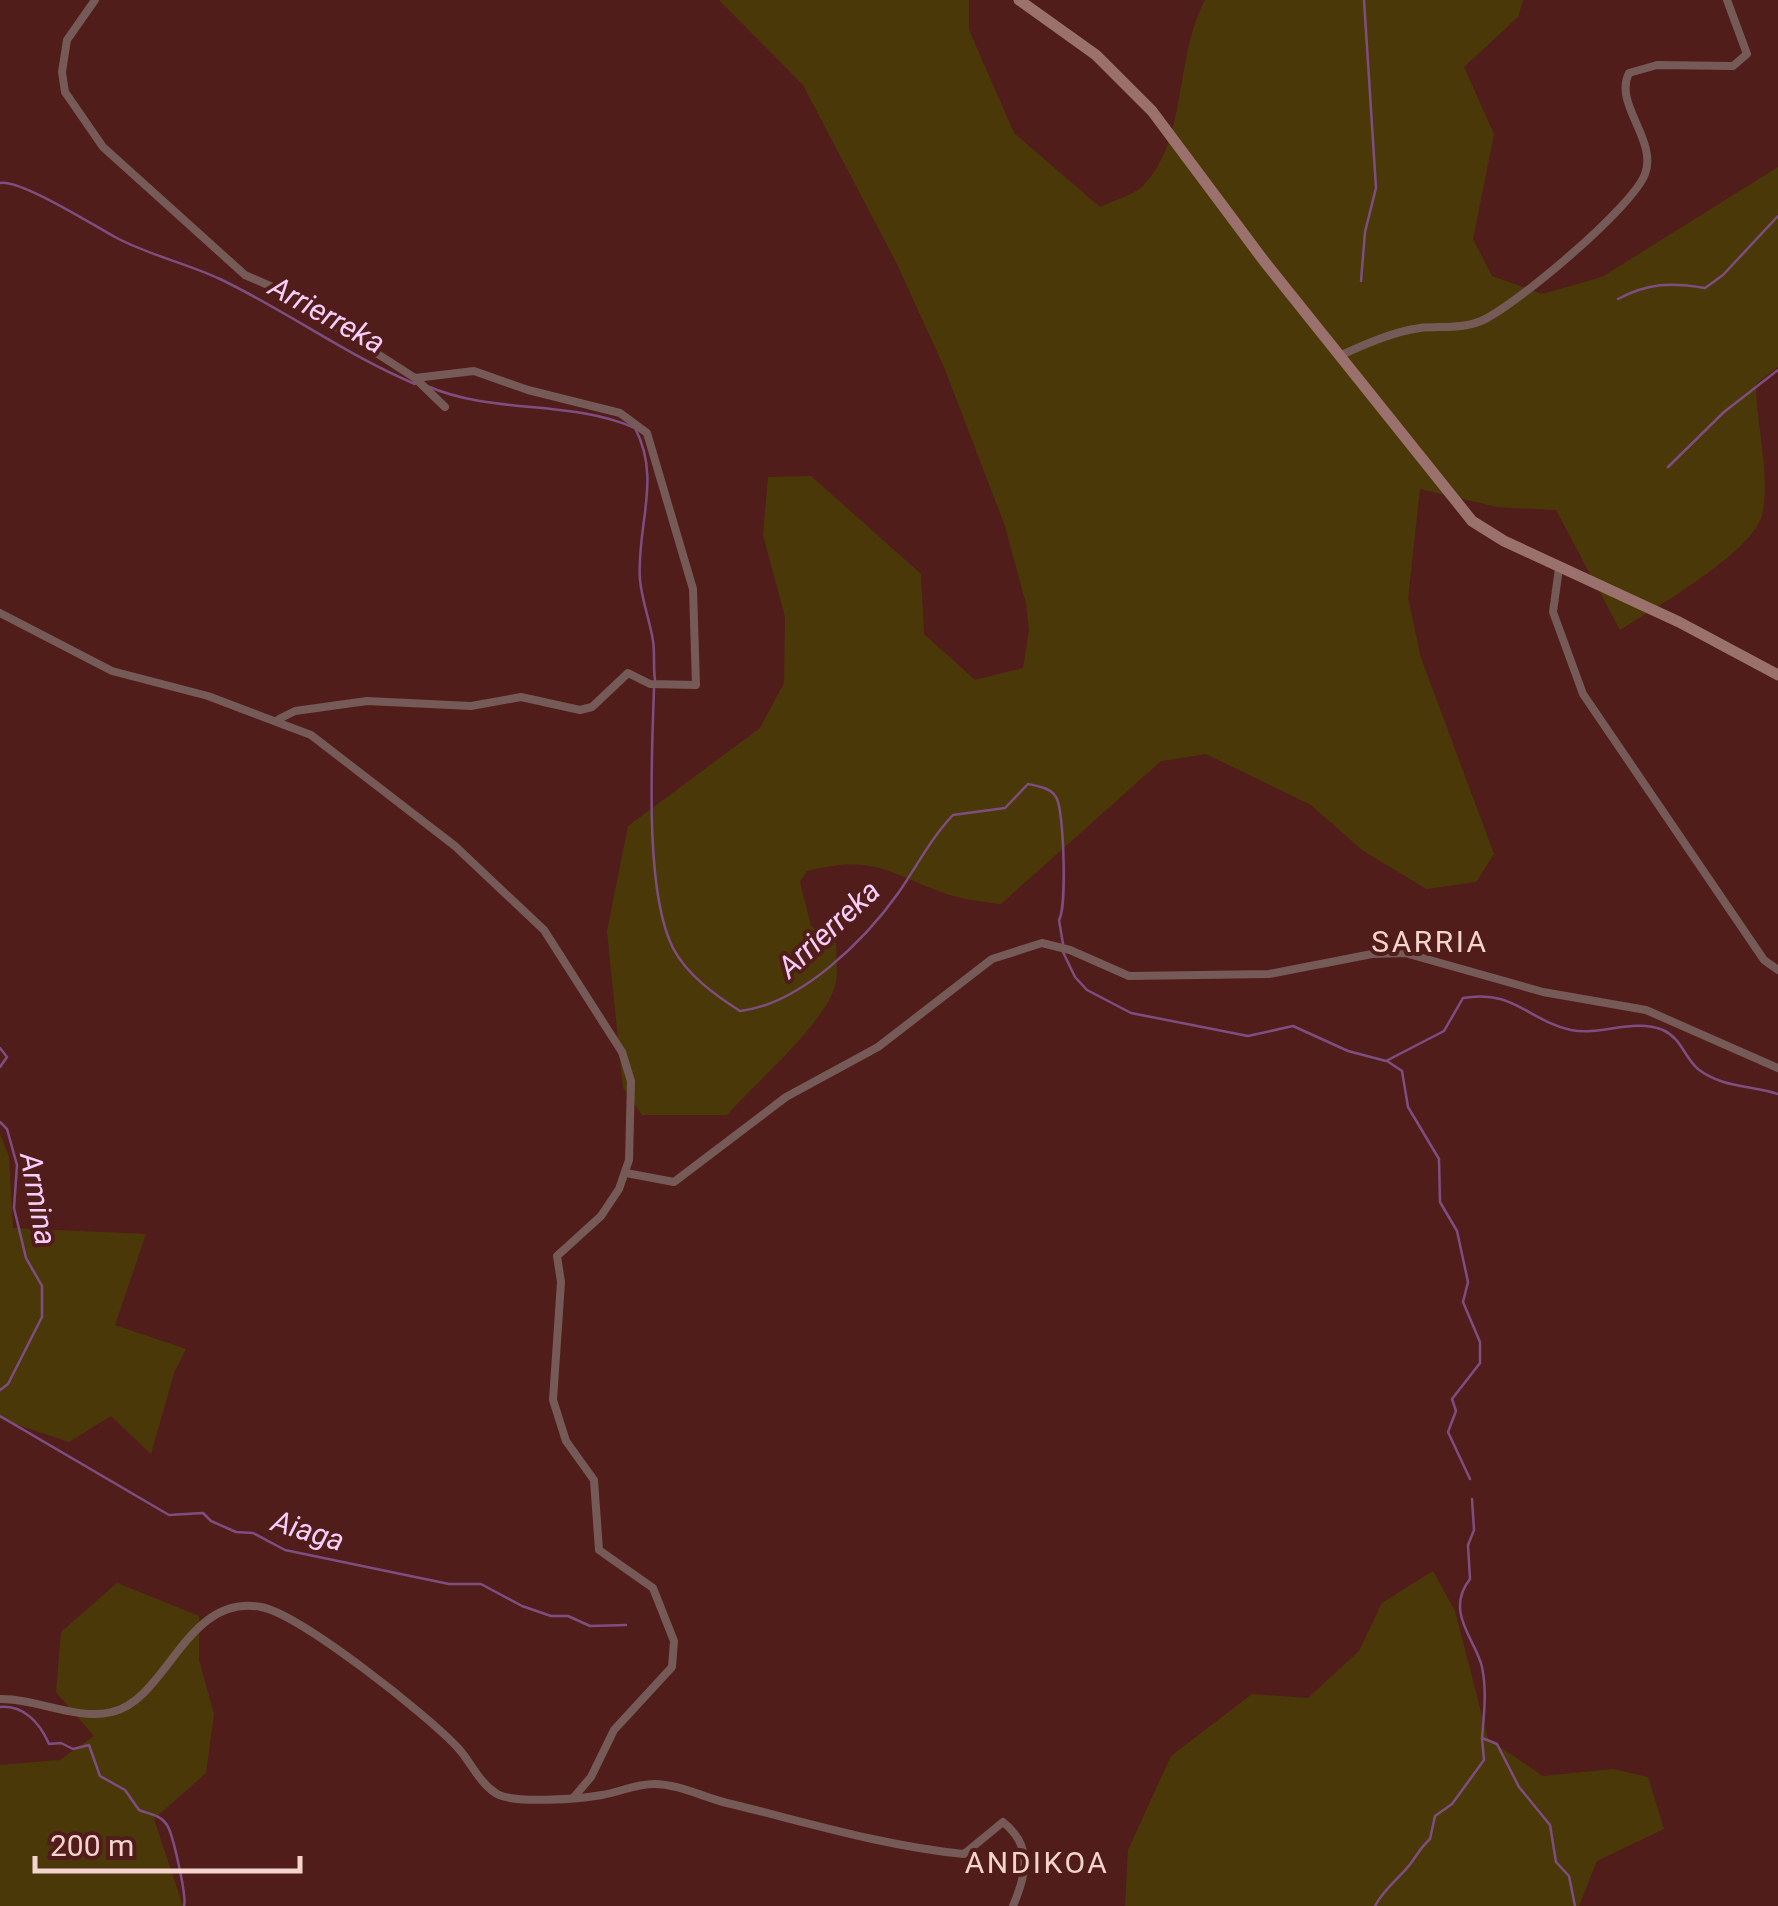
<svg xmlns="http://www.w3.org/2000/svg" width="1778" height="1906" font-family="Roboto,sans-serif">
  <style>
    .green { fill: #4b3808 }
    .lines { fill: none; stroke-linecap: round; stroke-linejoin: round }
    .stream { stroke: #7e4e80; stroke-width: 2.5 }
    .street { stroke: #755a57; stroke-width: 8 }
    .secondary { stroke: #9a716d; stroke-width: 11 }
    .labels { text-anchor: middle; stroke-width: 8; stroke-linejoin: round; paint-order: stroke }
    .water-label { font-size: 30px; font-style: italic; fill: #f8cdf9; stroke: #511d1b }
    .neighbourhood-label { font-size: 30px; letter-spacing: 2.5px; fill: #f5d3cf; stroke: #511d1b }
  </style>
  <rect width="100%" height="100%" fill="#511d1b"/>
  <g class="green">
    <path d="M719,0H969V30L1014,133L1100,207C1113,201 1133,195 1143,186C1188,140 1174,58 1205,0H1523L1518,17L1464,67L1494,134L1473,239L1492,276L1542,294L1602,277L1778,167V367L1756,384C1756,426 1771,474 1762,515C1753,552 1653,609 1620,630L1556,510L1497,507L1420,489L1408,598L1421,658L1494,854L1476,882L1426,889L1362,850L1311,805L1206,754L1161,761L1001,904C985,902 968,900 953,896C890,876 880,853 807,871L800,882L811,926L836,943C836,956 838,970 836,982C830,1019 754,1084 727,1115H642L623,1088L607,931L628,826L760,728L784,683L785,617L763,535L768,477L811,476L921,574L924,634L975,680L1023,668L1029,630L1026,604L1005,526L944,367L896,262L803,85Z"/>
    <polygon points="0,1134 9,1157 13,1228 146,1234 115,1325 186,1349 174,1373 151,1454 111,1416 69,1442 0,1419"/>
    <polygon points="1433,1571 1455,1611 1488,1739 1543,1776 1613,1769 1648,1777 1664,1829 1597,1861 1579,1906 1125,1906 1128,1850 1171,1756 1252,1694 1308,1698 1359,1651 1382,1603"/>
    <polygon points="117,1583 199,1616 199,1660 214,1714 206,1773 154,1819 183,1906 0,1906 0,1765 60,1760 94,1736 56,1692 61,1632"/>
  </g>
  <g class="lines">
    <g class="stream">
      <path d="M0,183C20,179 93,225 115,237C148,255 186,263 220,279C287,311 346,355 415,384"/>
      <polyline points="1361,281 1365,232 1376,188 1364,0"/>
      <path d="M1618,299C1648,283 1671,282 1705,288L1723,275L1778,216"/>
      <path d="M427,386C494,415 568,399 635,428C662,479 636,527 640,580C642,601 650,621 653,641C655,654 653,667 655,680"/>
      <polyline points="1668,467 1724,412 1778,370"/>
      <path d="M654,688C652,754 644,891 673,948C687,975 715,995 740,1011C801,1004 865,940 899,892C917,866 931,838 953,815L1005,808L1028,784C1038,786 1051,788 1056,797C1064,808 1067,907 1059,920L1063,944"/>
      <path d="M1063,952L1075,977L1087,990L1131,1013L1248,1036L1293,1026L1348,1051L1386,1061L1444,1031L1463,998C1514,989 1527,1020 1571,1030C1601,1036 1633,1018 1663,1030C1682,1039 1684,1057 1698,1069C1722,1088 1751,1085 1778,1094"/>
      <polyline points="0,1048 7,1057 0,1067"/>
      <polyline points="1387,1061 1402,1071 1408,1107 1439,1159 1440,1202 1457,1231 1468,1282 1463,1302 1480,1342 1480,1363 1452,1399 1456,1411 1448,1432 1470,1479"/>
      <polyline points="0,1122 7,1129 17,1165 14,1208 26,1258 42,1286 42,1317 8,1384 0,1390"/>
      <polyline points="0,1416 169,1515 203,1513 211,1521 236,1532 253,1533 285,1550 449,1584 481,1584 522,1606 551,1616 568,1616 590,1626 626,1625"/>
      <path d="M1472,1499L1474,1530L1468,1545L1470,1579C1444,1612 1476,1640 1482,1667C1487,1691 1484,1714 1482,1738L1497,1744L1519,1787L1550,1825L1556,1862L1569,1876L1575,1906"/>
      <path d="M0,1707C24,1705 40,1723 49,1744L61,1743L73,1749L89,1745L100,1776L125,1790L139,1810C149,1814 161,1815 167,1825C173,1834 187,1897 184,1906"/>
      <path d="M1375,1906C1385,1887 1399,1879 1411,1863C1418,1854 1420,1848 1430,1839L1435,1816L1452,1804L1484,1760L1482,1738"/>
    </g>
    <g class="street">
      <polyline points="95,0 67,40 62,72 65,92 103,147 245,275 277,289 415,378 474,371 528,390 620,413 647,433 693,589 696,685 650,684 628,673 592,707 580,710 521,697 471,706 367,701 295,711 279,719"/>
      <path d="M1341,355C1366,344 1392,332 1420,328C1440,326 1462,329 1481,321C1514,307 1633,207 1645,174C1658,140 1613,104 1629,73L1657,65L1733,66L1747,54L1727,0"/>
      <polyline points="415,378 445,407"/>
      <polyline points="1559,568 1553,612 1583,694 1764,960 1778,970"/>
      <polyline points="0,613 112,671 208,696 311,735 455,846 544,930 622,1052 631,1081 629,1160 619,1189 601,1216 557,1256 561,1282 553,1400 566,1441 594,1480 599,1550 653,1588 674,1641 672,1667 614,1730 591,1777 574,1797"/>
      <polyline points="626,1173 674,1182 786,1097 878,1047 992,959 1042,943 1070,950 1129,976 1269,974 1372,954 1405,953 1543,992 1646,1010 1778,1068"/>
      <path d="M0,1699C35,1698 77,1721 112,1712C168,1699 186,1593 261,1607C300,1614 429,1716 458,1748C471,1762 479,1783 497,1794C515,1804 580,1799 602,1795C620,1792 635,1784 654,1784C678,1784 703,1797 727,1803C806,1822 883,1846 964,1854L1003,1822C1034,1847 1026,1875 1013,1906"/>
    </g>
    <polyline class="secondary" points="1019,0 1096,55 1152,111 1264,261 1472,521 1504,541 1679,622 1778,675"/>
  </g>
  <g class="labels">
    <g class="water-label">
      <text transform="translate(327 315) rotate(29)" y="10">Arrierreka</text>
      <text transform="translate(829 929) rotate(-43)" y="10">Arrierreka</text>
      <text transform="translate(38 1199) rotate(80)" y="10">Armina</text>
      <text transform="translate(308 1531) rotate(17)" y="10">Aiaga</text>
    </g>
    <g class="neighbourhood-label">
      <text x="1430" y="952">SARRIA</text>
      <text x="1037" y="1873">ANDIKOA</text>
    </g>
  </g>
  <path d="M35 1856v15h265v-15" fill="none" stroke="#f5d3cf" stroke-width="5"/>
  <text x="50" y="1856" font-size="30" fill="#f5d3cf" stroke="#511d1b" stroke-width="8" paint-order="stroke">200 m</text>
</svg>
